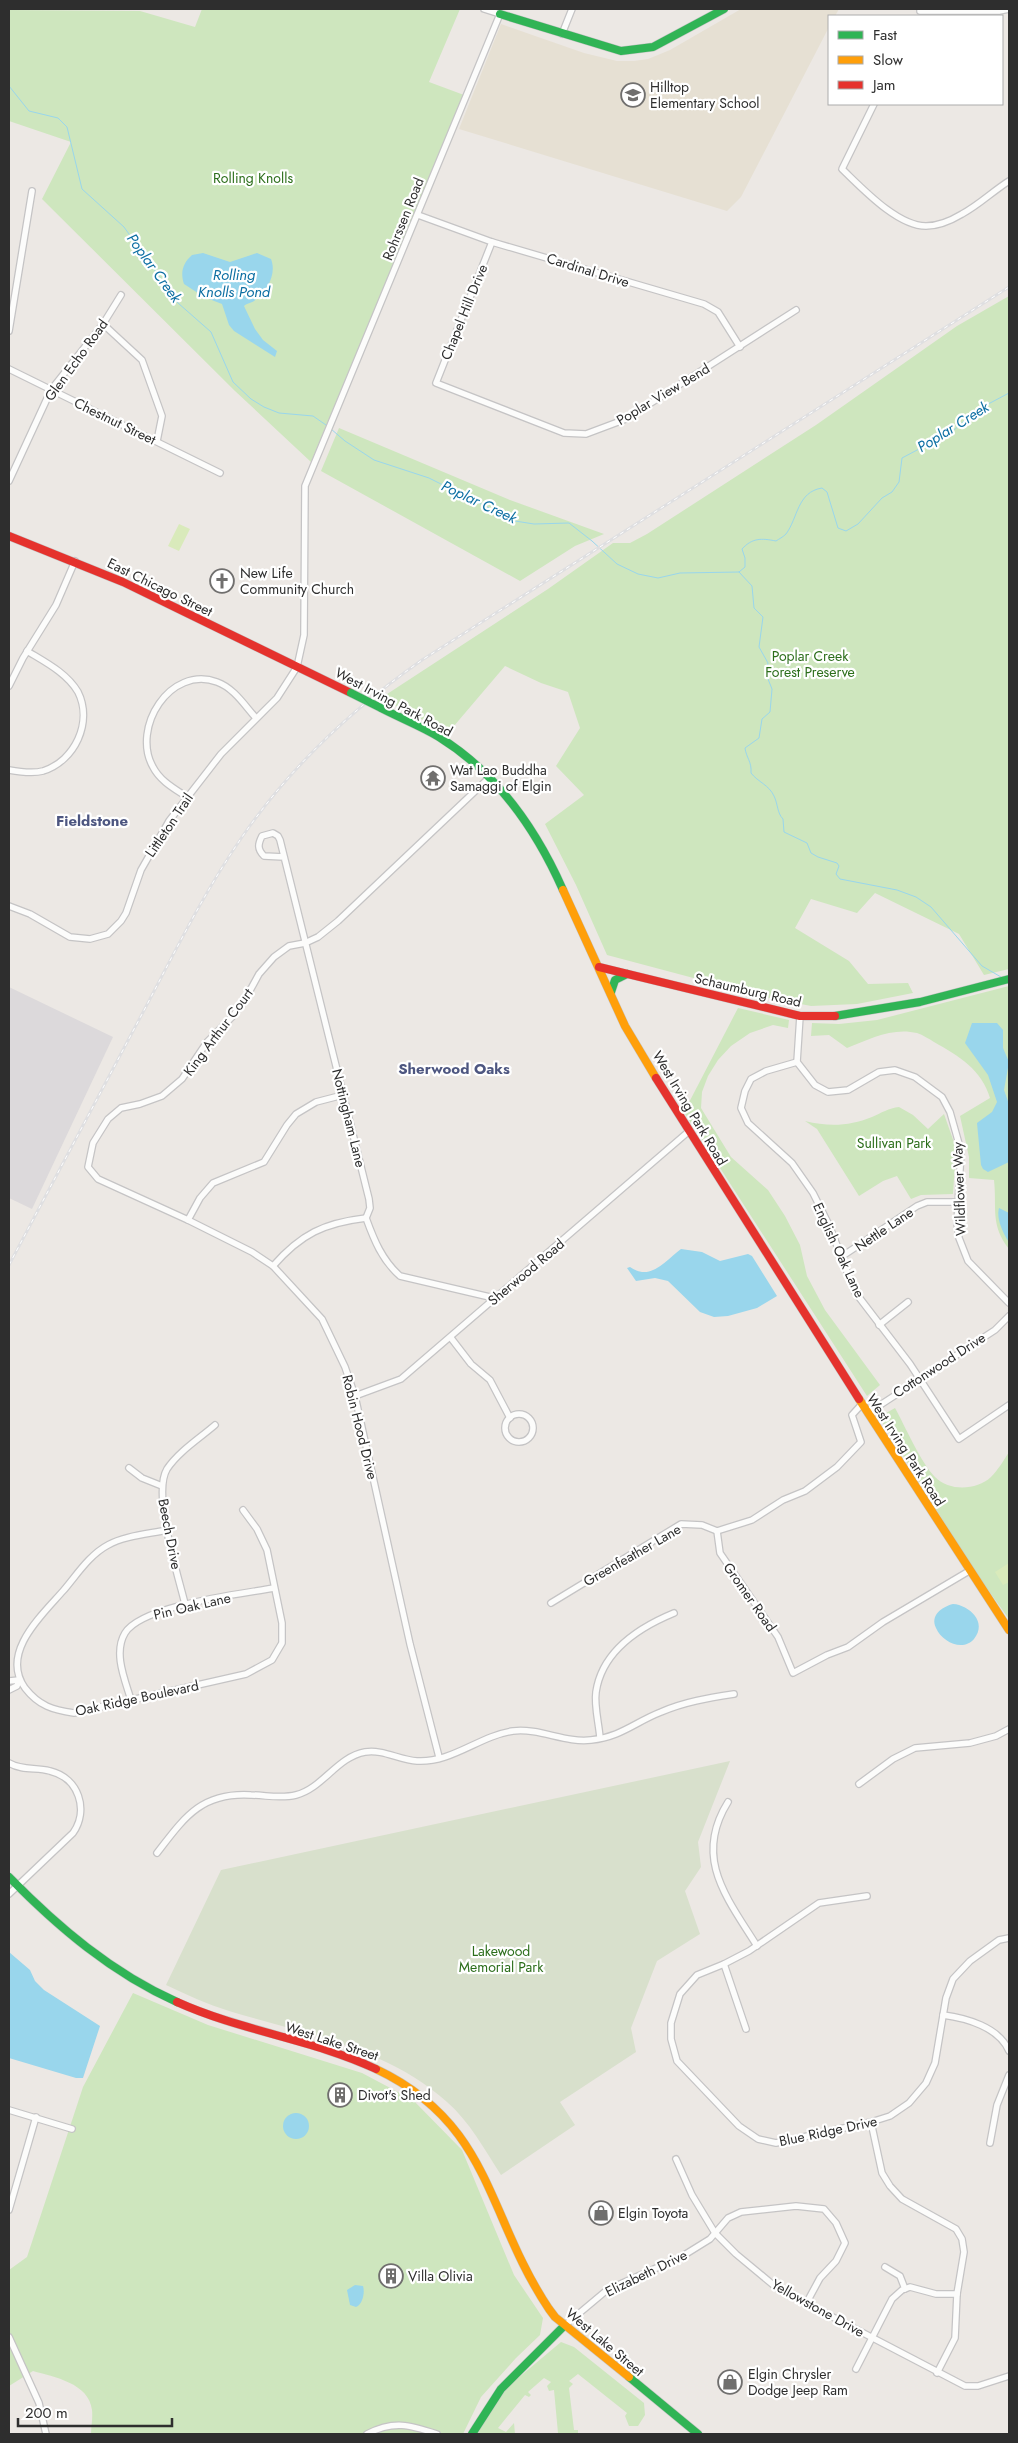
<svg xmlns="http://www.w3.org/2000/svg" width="1018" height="2443" font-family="Jost,sans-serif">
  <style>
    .industrial { fill: #dcd9db }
    .education { fill: #e6e0d3 }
    .green { fill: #cee6be }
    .cemetery { fill: #d8e0cc }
    .pitch { fill: #d9eabb }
    .water { fill: #99d6ec }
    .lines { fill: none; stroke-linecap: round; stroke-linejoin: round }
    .stream { stroke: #99d6ec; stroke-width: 1 }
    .street-casing { stroke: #c5c4c5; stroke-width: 8 }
    .fast-casing { stroke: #c5c4c5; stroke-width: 9 }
    .slow-casing { stroke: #c5c4c5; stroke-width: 9 }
    .jam-casing { stroke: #c5c4c5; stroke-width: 9 }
    .street { stroke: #fcfcfb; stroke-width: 5.5 }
    .fast { stroke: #30b455; stroke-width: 8 }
    .slow { stroke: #ff9f0a; stroke-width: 8 }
    .jam { stroke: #e5322d; stroke-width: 8 }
    .rail-casing { stroke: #dfdfe1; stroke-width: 3 }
    .rail { stroke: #fff; stroke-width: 1; stroke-dasharray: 4; stroke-linecap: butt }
    .fast-bridge-casing { stroke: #c5c4c5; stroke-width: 9; stroke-linecap: butt }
    .fast-bridge { stroke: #30b455; stroke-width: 8 }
    .labels { text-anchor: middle; stroke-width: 4.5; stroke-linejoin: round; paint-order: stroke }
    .poi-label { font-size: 14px; fill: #2e2e2e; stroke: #fff; text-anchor: start }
    .park-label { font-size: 14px; fill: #2c6e1b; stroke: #fff }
    .street-label { font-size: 14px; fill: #2e2e2e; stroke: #fff }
    .water-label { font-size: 15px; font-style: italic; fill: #0d6fa3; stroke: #fff }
    .neighbourhood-label { font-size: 15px; font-weight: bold; fill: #4d5680; stroke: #fff }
  </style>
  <rect width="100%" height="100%" fill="#ece8e4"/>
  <polygon class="industrial" points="9,987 113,1037 32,1209 9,1198"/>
  <polygon class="education" points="741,9 839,9 835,16 829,16 829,27 741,197 727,211 459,129 501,24 584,53 617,61 634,61 648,59 670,50"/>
  <g class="green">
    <polygon points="202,9 460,9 429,82 464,95 311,462 235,391 42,199 71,142 9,121 9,10 140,11 195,27"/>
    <polygon points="1009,296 1009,969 984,975 959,934 875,893 857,913 811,899 795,928 849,961 868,984 908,983 913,993 857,1004 811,1006 765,997 607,955 576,885 545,824 584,795 556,766 580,728 568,692 541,683 505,666 448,733 381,698 548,589 613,543 630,543 647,534 816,425 957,326"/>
    <polygon points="339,428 510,500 604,534 575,546 520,581 321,471"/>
    <path d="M1009,986V1249C990,1225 997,1208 994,1180L969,1178V1157L960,1116L990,1098C982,1070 959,1056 934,1042C929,1039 923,1035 917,1033C893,1027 869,1039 847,1048L829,1035L811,1036L812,1023L839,1024L877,1020Z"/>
    <polygon points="738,1008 789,1020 788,1028 773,1025 750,1033 731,1046 718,1060 708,1076 702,1092 701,1108 731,1157 768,1190 785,1216 800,1245 807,1276 825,1310 880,1385 867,1396 684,1112"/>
    <path d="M899,1107L913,1115L928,1129L944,1114L956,1148L953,1194L921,1195L911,1199L897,1176L883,1181L859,1196L817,1129L805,1121C829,1127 850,1126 872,1117C881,1113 889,1108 899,1107Z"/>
    <path d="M895,1408C905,1426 921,1463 935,1477C950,1492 977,1490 991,1477C998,1470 1004,1460 1009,1452V1619L973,1569L879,1417Z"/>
    <path d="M133,1993L208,2025L362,2073L413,2100L462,2150L514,2275L543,2318L540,2335L516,2358L481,2397L463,2434H91C91,2427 93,2418 92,2410C89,2383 54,2377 33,2371L9,2386V2270L27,2257L83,2087Z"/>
    <polygon points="561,2342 574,2347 644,2403 645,2415 638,2426 629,2426 625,2416 627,2413 578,2374 569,2381 573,2384 569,2388 574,2430 578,2430 578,2434 554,2434 558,2433 554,2390 549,2391 547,2386 551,2382 544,2378 528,2392 531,2395 529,2397 525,2395 498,2428 506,2432 514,2423 515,2434 477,2434 499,2397 511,2384"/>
  </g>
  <path class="cemetery" d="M730,1761L698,1842L701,1867L685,1891L700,1934L657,1961L631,2028L636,2052L560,2102L575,2125L501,2175C485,2150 469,2121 447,2102C386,2047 304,2034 229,2011C207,2004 187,1995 166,1985L221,1870Z"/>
  <g class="pitch">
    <polygon points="179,524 190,529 179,551 168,546"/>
    <polygon points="1009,1563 1009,1582 1003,1585 995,1572"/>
  </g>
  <g class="water">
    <path d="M203,253L230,262L257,253L271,259C277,274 267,292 254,301C251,303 247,303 244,306L255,329L263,340L277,351L275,357L234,331L229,325L222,304L204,297L184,284C180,272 183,263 192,255Z"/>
    <polygon points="972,1023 997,1023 1003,1030 1003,1048 1009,1062 1004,1090 1009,1104 1009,1162 988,1172 983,1169 981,1165 977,1123 992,1112 997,1102 988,1075 965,1043"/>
    <path d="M999,1208L1009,1213V1242C1003,1234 996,1218 999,1208Z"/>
    <path d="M681,1249L702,1252L720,1261L748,1254L752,1256L777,1296L757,1308L728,1316L714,1317L700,1312L668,1281L655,1278L636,1281L627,1268L630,1267C651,1282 666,1260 681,1249Z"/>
    <path d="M953,1604C969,1605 988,1622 974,1639C963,1652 942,1642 936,1628C930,1615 942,1607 953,1604Z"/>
    <polygon points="9,1952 30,1970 35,1981 44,1990 100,2026 83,2078 76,2078 9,2058"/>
    <circle cx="296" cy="2126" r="13"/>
    <path d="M355,2285L363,2286C365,2292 363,2304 356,2307L350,2305L347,2290Z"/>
  </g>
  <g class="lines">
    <g class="stream">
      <polyline points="9,86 29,111 58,118 67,127 82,189 124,227 178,303 211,332 233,382 251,399 264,407 279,413 313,416 326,425"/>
      <path d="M331,429L345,441L374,460L429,478L515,521L534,524L569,523L592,541L617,564L638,574L658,578L680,573L739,572L745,567V558L742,549C752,538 761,538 776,541C779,539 783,537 786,534C798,518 797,492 822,488L827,492L838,528L846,531L858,524L882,498L892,492L899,482L902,458L953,431L975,411L1009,393"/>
      <path d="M739,572L752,586L754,608L763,617L759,647L768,663L766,674L772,689L770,712L762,719L759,738L745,748C746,757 752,762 751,773C758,782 769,785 774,796C778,804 777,813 783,819L784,832L807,843L811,853L818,857L837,863L839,866L836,874L840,879L897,890L916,897L931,907L982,966L1001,977"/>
    </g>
    <g class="street-casing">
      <g id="street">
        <polyline points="920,11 999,11 1009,9"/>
        <polyline points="562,34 572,9"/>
        <path d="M874,104L842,169C862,188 897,226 926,226C939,226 952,220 962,214C979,205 993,191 1009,181"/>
        <polyline points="418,215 492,242 704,304 718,312 740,347"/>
        <polyline points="492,242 436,383 564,433 586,434 626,419 796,310"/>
        <polyline points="103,324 142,360 162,416 157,441"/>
        <polyline points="9,331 32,191"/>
        <polyline points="9,369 220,473"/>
        <polyline points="9,481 51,390 103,324 121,295"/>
        <polyline points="9,686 23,658 56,605 75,561"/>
        <path d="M9,770C20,772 32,774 43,771C75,761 93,722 78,692C67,673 45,662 27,651"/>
        <path d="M187,797C175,789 160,781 153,767C131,728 170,665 217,682C234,688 245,706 256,718"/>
        <path d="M284,857L264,856C257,849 258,844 262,836L273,833L278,836L280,840L369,1199L370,1208L366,1218C374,1240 382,1260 400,1276L494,1298"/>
        <polyline points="9,906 30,914 70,937 90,939 108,934 121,921 126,913 141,870 169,821 221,754 277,698 297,667 304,635 305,486 500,14 484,9"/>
        <polyline points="800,1016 797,1062 815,1085 828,1092 848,1090 879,1072 895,1070 915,1077 942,1097 950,1112 961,1151 957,1223 959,1238 968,1261 1009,1303"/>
        <polyline points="797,1062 766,1071 751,1079 745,1091 741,1108 748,1123 792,1163 813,1193 829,1225 855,1292 910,1364 959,1439 1009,1405"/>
        <polyline points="188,1220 200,1198 213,1183 264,1162 287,1125 296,1114 316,1102 343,1095"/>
        <polyline points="841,1257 917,1206 927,1202 958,1202"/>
        <path d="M273,1266C301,1234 324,1223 366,1218"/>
        <polyline points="879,1325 908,1302"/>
        <polyline points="451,1338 471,1364 490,1380 510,1418"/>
        <polyline points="355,1396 401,1379 688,1132"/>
        <polyline points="868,1413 995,1330 1009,1316"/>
        <circle cx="519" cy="1428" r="14"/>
        <polyline points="129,1468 142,1478 162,1486"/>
        <path d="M167,1530C148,1534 124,1536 108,1545C89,1555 76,1576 63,1591C41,1616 0,1653 25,1688C39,1706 53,1710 74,1713L246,1674L272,1660L282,1643V1623L267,1550L257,1529L243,1510"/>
        <polyline points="717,1531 720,1553 778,1637 793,1673 827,1655 848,1647 883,1622 969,1571"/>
        <polyline points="717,1531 752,1520 783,1500 805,1491 837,1467 861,1442 852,1415 862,1404"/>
        <polyline points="551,1603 681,1524 702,1525 717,1531"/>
        <path d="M185,1604C178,1575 152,1494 167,1469C178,1452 200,1438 215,1425"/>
        <polyline points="9,1681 19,1680 17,1686 9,1690"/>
        <path d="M131,1700C125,1680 113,1653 125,1633C142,1605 242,1594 274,1588"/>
        <path d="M600,1738C599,1724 594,1706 596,1692C602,1651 640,1627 674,1613"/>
        <polyline points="439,1757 410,1644 355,1396 345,1367 322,1319 273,1266 252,1252 188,1220 98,1179 88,1167 93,1143 108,1119 121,1108 140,1104 162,1096 182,1079 207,1042 233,1016 247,996 259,974 274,957 289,946 305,943 318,937 338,921 490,777"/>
        <path d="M9,1763C23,1771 36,1767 50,1771C79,1778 89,1810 73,1833L9,1894"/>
        <polyline points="859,1784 893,1759 915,1748 970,1743 996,1736 1009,1729"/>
        <path d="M728,1802C693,1858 727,1898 757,1946"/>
        <path d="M157,1853C184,1818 201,1792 251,1795C266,1795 280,1799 296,1795C323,1788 337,1757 365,1752C383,1749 399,1760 417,1761C452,1763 479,1736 513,1731C540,1728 565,1743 591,1740C621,1737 635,1722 661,1712C684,1702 708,1698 734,1694"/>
        <polyline points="867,1896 819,1903 749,1951 724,1964 697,1975 680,1994 671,2023 671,2039 677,2061 739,2126 758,2139 776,2143 871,2122 890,2116 909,2103 926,2083 935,2063 946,1998 953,1979 970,1961 999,1940 1009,1938"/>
        <polyline points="724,1964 746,2029"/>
        <path d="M943,2015C966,2018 999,2027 1009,2051"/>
        <polyline points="9,2110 72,2129"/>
        <polyline points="871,2122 882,2173 890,2186 902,2199 956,2229 962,2239 964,2252 957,2294 955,2338 937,2373"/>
        <polyline points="990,2143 997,2105 1009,2075"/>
        <polyline points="676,2159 692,2195 715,2233 736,2254 777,2288 965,2386 978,2386 1009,2376"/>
        <polyline points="9,2210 36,2117"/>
        <polyline points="885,2267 900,2276 905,2289"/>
        <polyline points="564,2326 607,2290 681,2257 710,2239 728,2218 741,2212 796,2206 824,2209 836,2223 845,2243 836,2261 820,2278 807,2302"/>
        <polyline points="9,2337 39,2403 46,2434"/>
        <polyline points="856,2369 892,2299 902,2290 910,2287 936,2294 957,2294"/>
        <path d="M367,2434C394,2420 410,2425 437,2434"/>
      </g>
    </g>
    <g class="fast-casing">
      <g id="fast">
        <polyline points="500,14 621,51 653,47 724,9"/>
        <path d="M381,708C400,718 421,726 439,737C497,773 536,829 563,890"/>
        <polyline points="611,992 615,980 627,974"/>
        <polyline points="835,1016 920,1002 1009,979"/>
        <path d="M9,1877C58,1927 112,1973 177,2002"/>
        <polyline points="629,2377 698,2434"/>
        <polyline points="472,2434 501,2389 564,2326"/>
      </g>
    </g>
    <g class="slow-casing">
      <g id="slow">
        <polyline points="563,890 625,1026 656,1078"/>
        <polyline points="859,1399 1009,1630"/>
        <path d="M376,2069C492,2124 486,2215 549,2309L555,2317L629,2377"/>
      </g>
    </g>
    <g class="jam-casing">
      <g id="jam">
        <polyline points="9,536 123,582 351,693"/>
        <polyline points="599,967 800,1016 835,1016"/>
        <polyline points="656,1078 859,1399"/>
        <path d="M177,2002C241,2031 312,2039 376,2069"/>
      </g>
    </g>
    <use href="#street" class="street"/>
    <use href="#fast" class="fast"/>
    <use href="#slow" class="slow"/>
    <use href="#jam" class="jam"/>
    <g class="rail-casing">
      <path id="rail" d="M9,1265C50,1187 92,1109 133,1031C168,966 200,898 242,837C291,766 352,709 422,660L1009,287"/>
    </g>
    <use href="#rail" class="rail"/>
    <g class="fast-bridge-casing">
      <polyline id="fast-bridge" points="351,693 381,708"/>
    </g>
    <use href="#fast-bridge" class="fast-bridge"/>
  </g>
  <defs>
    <g id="school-ring" transform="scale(1.25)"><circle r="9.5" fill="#fff" stroke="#706f6e" stroke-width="1.5"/><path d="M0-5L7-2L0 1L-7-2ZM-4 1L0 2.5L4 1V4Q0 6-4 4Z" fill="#706f6e"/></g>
    <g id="church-ring" transform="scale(1.25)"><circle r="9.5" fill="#fff" stroke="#706f6e" stroke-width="1.5"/><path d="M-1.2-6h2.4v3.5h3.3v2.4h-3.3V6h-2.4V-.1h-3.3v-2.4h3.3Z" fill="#706f6e"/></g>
    <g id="temple-ring" transform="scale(1.25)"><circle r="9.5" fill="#fff" stroke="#706f6e" stroke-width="1.5"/><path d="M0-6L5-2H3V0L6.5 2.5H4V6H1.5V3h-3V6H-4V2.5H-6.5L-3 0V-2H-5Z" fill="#706f6e"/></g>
    <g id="building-ring" transform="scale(1.25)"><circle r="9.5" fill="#fff" stroke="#706f6e" stroke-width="1.5"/><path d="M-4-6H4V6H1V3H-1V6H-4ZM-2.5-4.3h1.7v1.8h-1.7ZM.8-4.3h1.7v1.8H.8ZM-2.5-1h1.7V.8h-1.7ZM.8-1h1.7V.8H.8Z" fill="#706f6e"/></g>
    <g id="shop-ring" transform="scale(1.25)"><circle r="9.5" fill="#fff" stroke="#706f6e" stroke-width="1.5"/><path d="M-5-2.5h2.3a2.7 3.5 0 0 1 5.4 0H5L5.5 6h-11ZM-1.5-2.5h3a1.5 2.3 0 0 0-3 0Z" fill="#706f6e"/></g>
  </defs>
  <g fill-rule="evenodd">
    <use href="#school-ring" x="633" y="95"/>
    <use href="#church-ring" x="222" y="581"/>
    <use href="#temple-ring" x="433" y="778"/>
    <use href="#building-ring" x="340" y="2095"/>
    <use href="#shop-ring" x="601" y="2213"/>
    <use href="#building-ring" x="391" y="2276"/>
    <use href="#shop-ring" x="730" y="2382"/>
  </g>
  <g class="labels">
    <g class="poi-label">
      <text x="650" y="92">Hilltop<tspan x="650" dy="16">Elementary School</tspan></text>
      <text x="240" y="578">New Life<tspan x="240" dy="16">Community Church</tspan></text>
      <text x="450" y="775">Wat Lao Buddha<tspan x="450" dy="16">Samaggi of Elgin</tspan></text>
      <text x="358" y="2100">Divot's Shed</text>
      <text x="618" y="2218">Elgin Toyota</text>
      <text x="408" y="2281">Villa Olivia</text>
      <text x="748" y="2379">Elgin Chrysler<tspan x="748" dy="16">Dodge Jeep Ram</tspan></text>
    </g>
    <g class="park-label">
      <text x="253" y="183">Rolling Knolls</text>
      <text x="810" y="661">Poplar Creek<tspan x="810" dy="16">Forest Preserve</tspan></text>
      <text x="894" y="1148">Sullivan Park</text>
      <text x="501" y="1956">Lakewood<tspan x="501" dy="16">Memorial Park</tspan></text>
    </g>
    <g class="street-label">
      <text transform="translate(403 219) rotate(-68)" y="5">Rohrssen Road</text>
      <text transform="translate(588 270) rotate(17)" y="5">Cardinal Drive</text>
      <text transform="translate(464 312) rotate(-68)" y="5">Chapel Hill Drive</text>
      <text transform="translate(76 360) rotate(-54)" y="5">Glen Echo Road</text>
      <text transform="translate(663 394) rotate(-31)" y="5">Poplar View Bend</text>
      <text transform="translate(115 421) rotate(26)" y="5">Chestnut Street</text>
      <text transform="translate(160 587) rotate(26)" y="5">East Chicago Street</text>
      <text transform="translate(394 702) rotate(28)" y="5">West Irving Park Road</text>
      <text transform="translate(169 825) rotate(-56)" y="5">Littleton Trail</text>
      <text transform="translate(748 990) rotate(13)" y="5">Schaumburg Road</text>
      <text transform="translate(218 1032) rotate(-53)" y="5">King Arthur Court</text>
      <text transform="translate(690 1108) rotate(59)" y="5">West Irving Park Road</text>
      <text transform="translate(349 1118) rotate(76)" y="5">Nottingham Lane</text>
      <text transform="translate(959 1189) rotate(-92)" y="5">Wildflower Way</text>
      <text transform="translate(884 1229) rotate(-34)" y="5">Nettle Lane</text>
      <text transform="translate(839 1250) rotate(65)" y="5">English Oak Lane</text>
      <text transform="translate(526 1272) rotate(-40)" y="5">Sherwood Road</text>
      <text transform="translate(939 1365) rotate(-33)" y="5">Cottonwood Drive</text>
      <text transform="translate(360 1427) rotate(76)" y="5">Robin Hood Drive</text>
      <text transform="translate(906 1450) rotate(57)" y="5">West Irving Park Road</text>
      <text transform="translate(170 1534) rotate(79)" y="5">Beech Drive</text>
      <text transform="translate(632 1555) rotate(-30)" y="5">Greenfeather Lane</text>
      <text transform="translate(750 1597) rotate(55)" y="5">Gromer Road</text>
      <text transform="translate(192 1606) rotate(-13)" y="5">Pin Oak Lane</text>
      <text transform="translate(137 1698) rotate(-12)" y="5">Oak Ridge Boulevard</text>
      <text transform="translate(332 2041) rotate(18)" y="5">West Lake Street</text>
      <text transform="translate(828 2131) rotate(-12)" y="5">Blue Ridge Drive</text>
      <text transform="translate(646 2273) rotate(-26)" y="5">Elizabeth Drive</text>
      <text transform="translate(818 2308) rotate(29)" y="5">Yellowstone Drive</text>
      <text transform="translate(605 2342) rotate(40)" y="5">West Lake Street</text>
    </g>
    <g class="water-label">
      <text transform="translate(154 268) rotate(54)" y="5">Poplar Creek</text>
      <text x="234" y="280">Rolling<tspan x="234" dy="17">Knolls Pond</tspan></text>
      <text transform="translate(953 427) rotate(-32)" y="5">Poplar Creek</text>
      <text transform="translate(479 502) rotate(25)" y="5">Poplar Creek</text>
    </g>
    <g class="neighbourhood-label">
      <text x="92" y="826">Fieldstone</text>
      <text x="454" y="1074">Sherwood Oaks</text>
    </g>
  </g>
  <rect width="1018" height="2443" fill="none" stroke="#2e2e2e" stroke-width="20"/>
  <rect x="828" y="15" width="175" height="90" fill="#ffffff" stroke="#ababab"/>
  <rect x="838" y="31" width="25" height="8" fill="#30b455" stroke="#ababab"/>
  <text x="873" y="40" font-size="15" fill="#2e2e2e">Fast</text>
  <rect x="838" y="56" width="25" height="8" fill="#ff9f0a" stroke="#ababab"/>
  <text x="873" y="65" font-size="15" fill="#2e2e2e">Slow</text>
  <rect x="838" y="81" width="25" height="8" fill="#e5322d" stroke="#ababab"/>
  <text x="873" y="90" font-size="15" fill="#2e2e2e">Jam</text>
  <path d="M18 2418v8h154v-8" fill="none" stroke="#2e2e2e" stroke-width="2.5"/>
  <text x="25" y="2418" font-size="15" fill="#2e2e2e" stroke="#ffffff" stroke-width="4" paint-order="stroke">200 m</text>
</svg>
